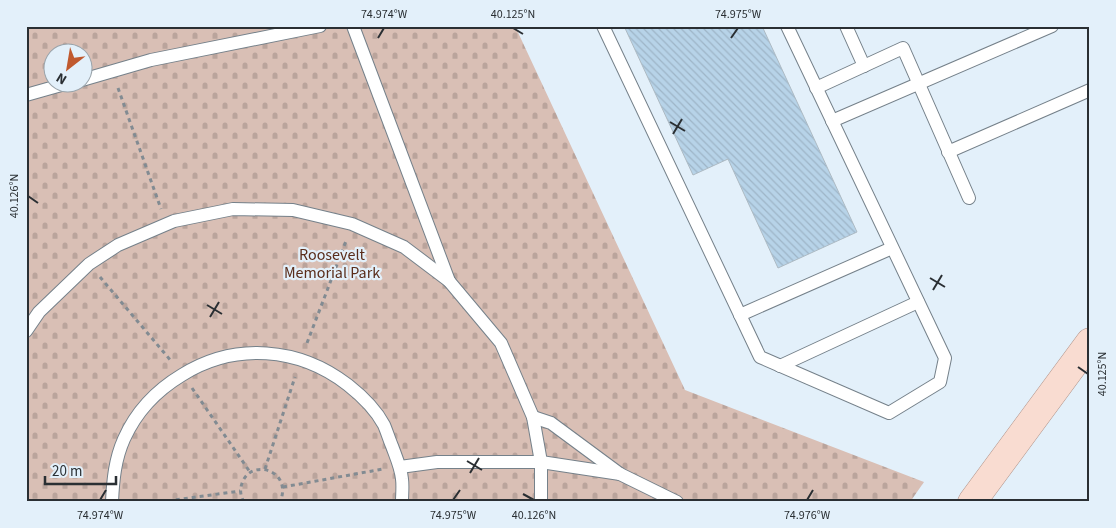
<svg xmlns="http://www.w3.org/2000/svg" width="1116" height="528" font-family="'Source Sans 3',sans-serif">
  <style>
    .cemetery { fill: url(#cemetery-stones); fill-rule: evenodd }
    .building { fill: url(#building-back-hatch); stroke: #adbac3 }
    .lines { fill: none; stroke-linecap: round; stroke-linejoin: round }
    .lane-casing { stroke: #75818a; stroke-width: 14 }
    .primary-casing { stroke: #ae9086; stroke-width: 29 }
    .path { stroke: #828b92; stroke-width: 3; stroke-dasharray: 4 4; stroke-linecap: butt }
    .lane { stroke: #fff; stroke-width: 12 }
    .primary { stroke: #f9dcd1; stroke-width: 28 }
    .ticks { fill: none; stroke: #2a2f33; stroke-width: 2 }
    .labels { text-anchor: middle; stroke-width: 4.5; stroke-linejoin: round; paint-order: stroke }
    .park-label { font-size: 16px; fill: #5a2d1b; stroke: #e3f0fa }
    .neatline { fill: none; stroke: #2a2f33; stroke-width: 2 }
    .ticks-label { font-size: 12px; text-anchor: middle; fill: #2a2f33 }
  </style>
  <defs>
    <pattern id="cemetery-stones" width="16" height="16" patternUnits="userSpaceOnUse" patternTransform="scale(1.25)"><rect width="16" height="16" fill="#d9bfb5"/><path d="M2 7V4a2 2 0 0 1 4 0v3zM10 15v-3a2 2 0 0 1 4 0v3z" fill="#baa49c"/></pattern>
    <pattern id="building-back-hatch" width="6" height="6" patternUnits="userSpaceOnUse" patternTransform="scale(1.25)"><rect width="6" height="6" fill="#b7d3e8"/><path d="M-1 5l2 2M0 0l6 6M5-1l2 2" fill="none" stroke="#9eb5c7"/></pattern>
  </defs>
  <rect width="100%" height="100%" fill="#e3f0fa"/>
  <path class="cemetery" d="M26,26H515L685,390L924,482L910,502H26ZM52,52H82V82H52Z"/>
  <polygon class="building" points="624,26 762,26 857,232 778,268 728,159 693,175"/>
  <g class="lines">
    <g class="lane-casing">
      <g id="lane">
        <polyline points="353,26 449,281"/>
        <polyline points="603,26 760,357 889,413 940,382 945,358 787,26"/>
        <polyline points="846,26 864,66"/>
        <polyline points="82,80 151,60 320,26"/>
        <polyline points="816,88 903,48 969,198"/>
        <polyline points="26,95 72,82"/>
        <polyline points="832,121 1052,26"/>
        <polyline points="948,152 1090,90"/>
        <polyline points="740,315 892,248"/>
        <polyline points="26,331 39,312 89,264 118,245 174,221 233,209 293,210 352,224 404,247 449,281 501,343 533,417 541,462 541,502"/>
        <polyline points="780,366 918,302"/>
        <polyline points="533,417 551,423 620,474 677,502"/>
        <polyline points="400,467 437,462 541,462 620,474"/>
        <path d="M112,502C113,480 115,459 124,439C136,412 157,390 182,375C235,342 299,347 348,385C362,396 376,410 384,425C387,432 389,439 392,446C396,457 401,468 402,479C403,486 402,494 402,502"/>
      </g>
    </g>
    <g class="primary-casing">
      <polyline id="primary" points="972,502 1090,342"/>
    </g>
    <g class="path">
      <polyline points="118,88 161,209"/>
      <polyline points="100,277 172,362"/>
      <polyline points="307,343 346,241"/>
      <polyline points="192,388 250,472"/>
      <polyline points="265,469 295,377"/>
      <polyline points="283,487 383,469"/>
      <polyline points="160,502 240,491"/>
      <path d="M244,502C241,497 240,492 241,487C247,456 294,469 280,502"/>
    </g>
    <use href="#lane" class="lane"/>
    <use href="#primary" class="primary"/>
  </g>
  <path class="ticks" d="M513,28L523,34M378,38L384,28M731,38L738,28M670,122L685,131M673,134L682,119M28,196L38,203M930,278L945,287M933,290L942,275M207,305L222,314M210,317L219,302M1078,367L1088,374M467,461L482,470M470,473L479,458M523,494L534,500M100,500L106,490M453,500L460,490M807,500L813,490"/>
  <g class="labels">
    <g class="park-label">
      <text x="332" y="260">Roosevelt<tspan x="332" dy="18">Memorial Park</tspan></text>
    </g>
  </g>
  <rect width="1116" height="528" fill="none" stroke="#e3f0fa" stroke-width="55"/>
  <g transform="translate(68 68) rotate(211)"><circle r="24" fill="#e3f0fa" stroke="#99a3aa"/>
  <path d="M0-4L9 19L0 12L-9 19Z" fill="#c0592e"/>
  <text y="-8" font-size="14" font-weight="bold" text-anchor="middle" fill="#2a2f33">N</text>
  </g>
  <path d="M45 476v8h71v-8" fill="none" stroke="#2a2f33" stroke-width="2.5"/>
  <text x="52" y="476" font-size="15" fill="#2a2f33" stroke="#e3f0fa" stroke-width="4" paint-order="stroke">20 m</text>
  <rect x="28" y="28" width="1060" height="472" class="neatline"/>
  <g class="ticks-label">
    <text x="384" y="18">74.974°W</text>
    <text x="513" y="18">40.125°N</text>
    <text x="738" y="18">74.975°W</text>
    <text transform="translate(14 196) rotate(-90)" y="4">40.126°N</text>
    <text transform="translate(1102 374) rotate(-90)" y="4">40.125°N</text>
    <text x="100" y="519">74.974°W</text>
    <text x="453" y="519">74.975°W</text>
    <text x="534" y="519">40.126°N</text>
    <text x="807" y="519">74.976°W</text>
  </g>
</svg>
